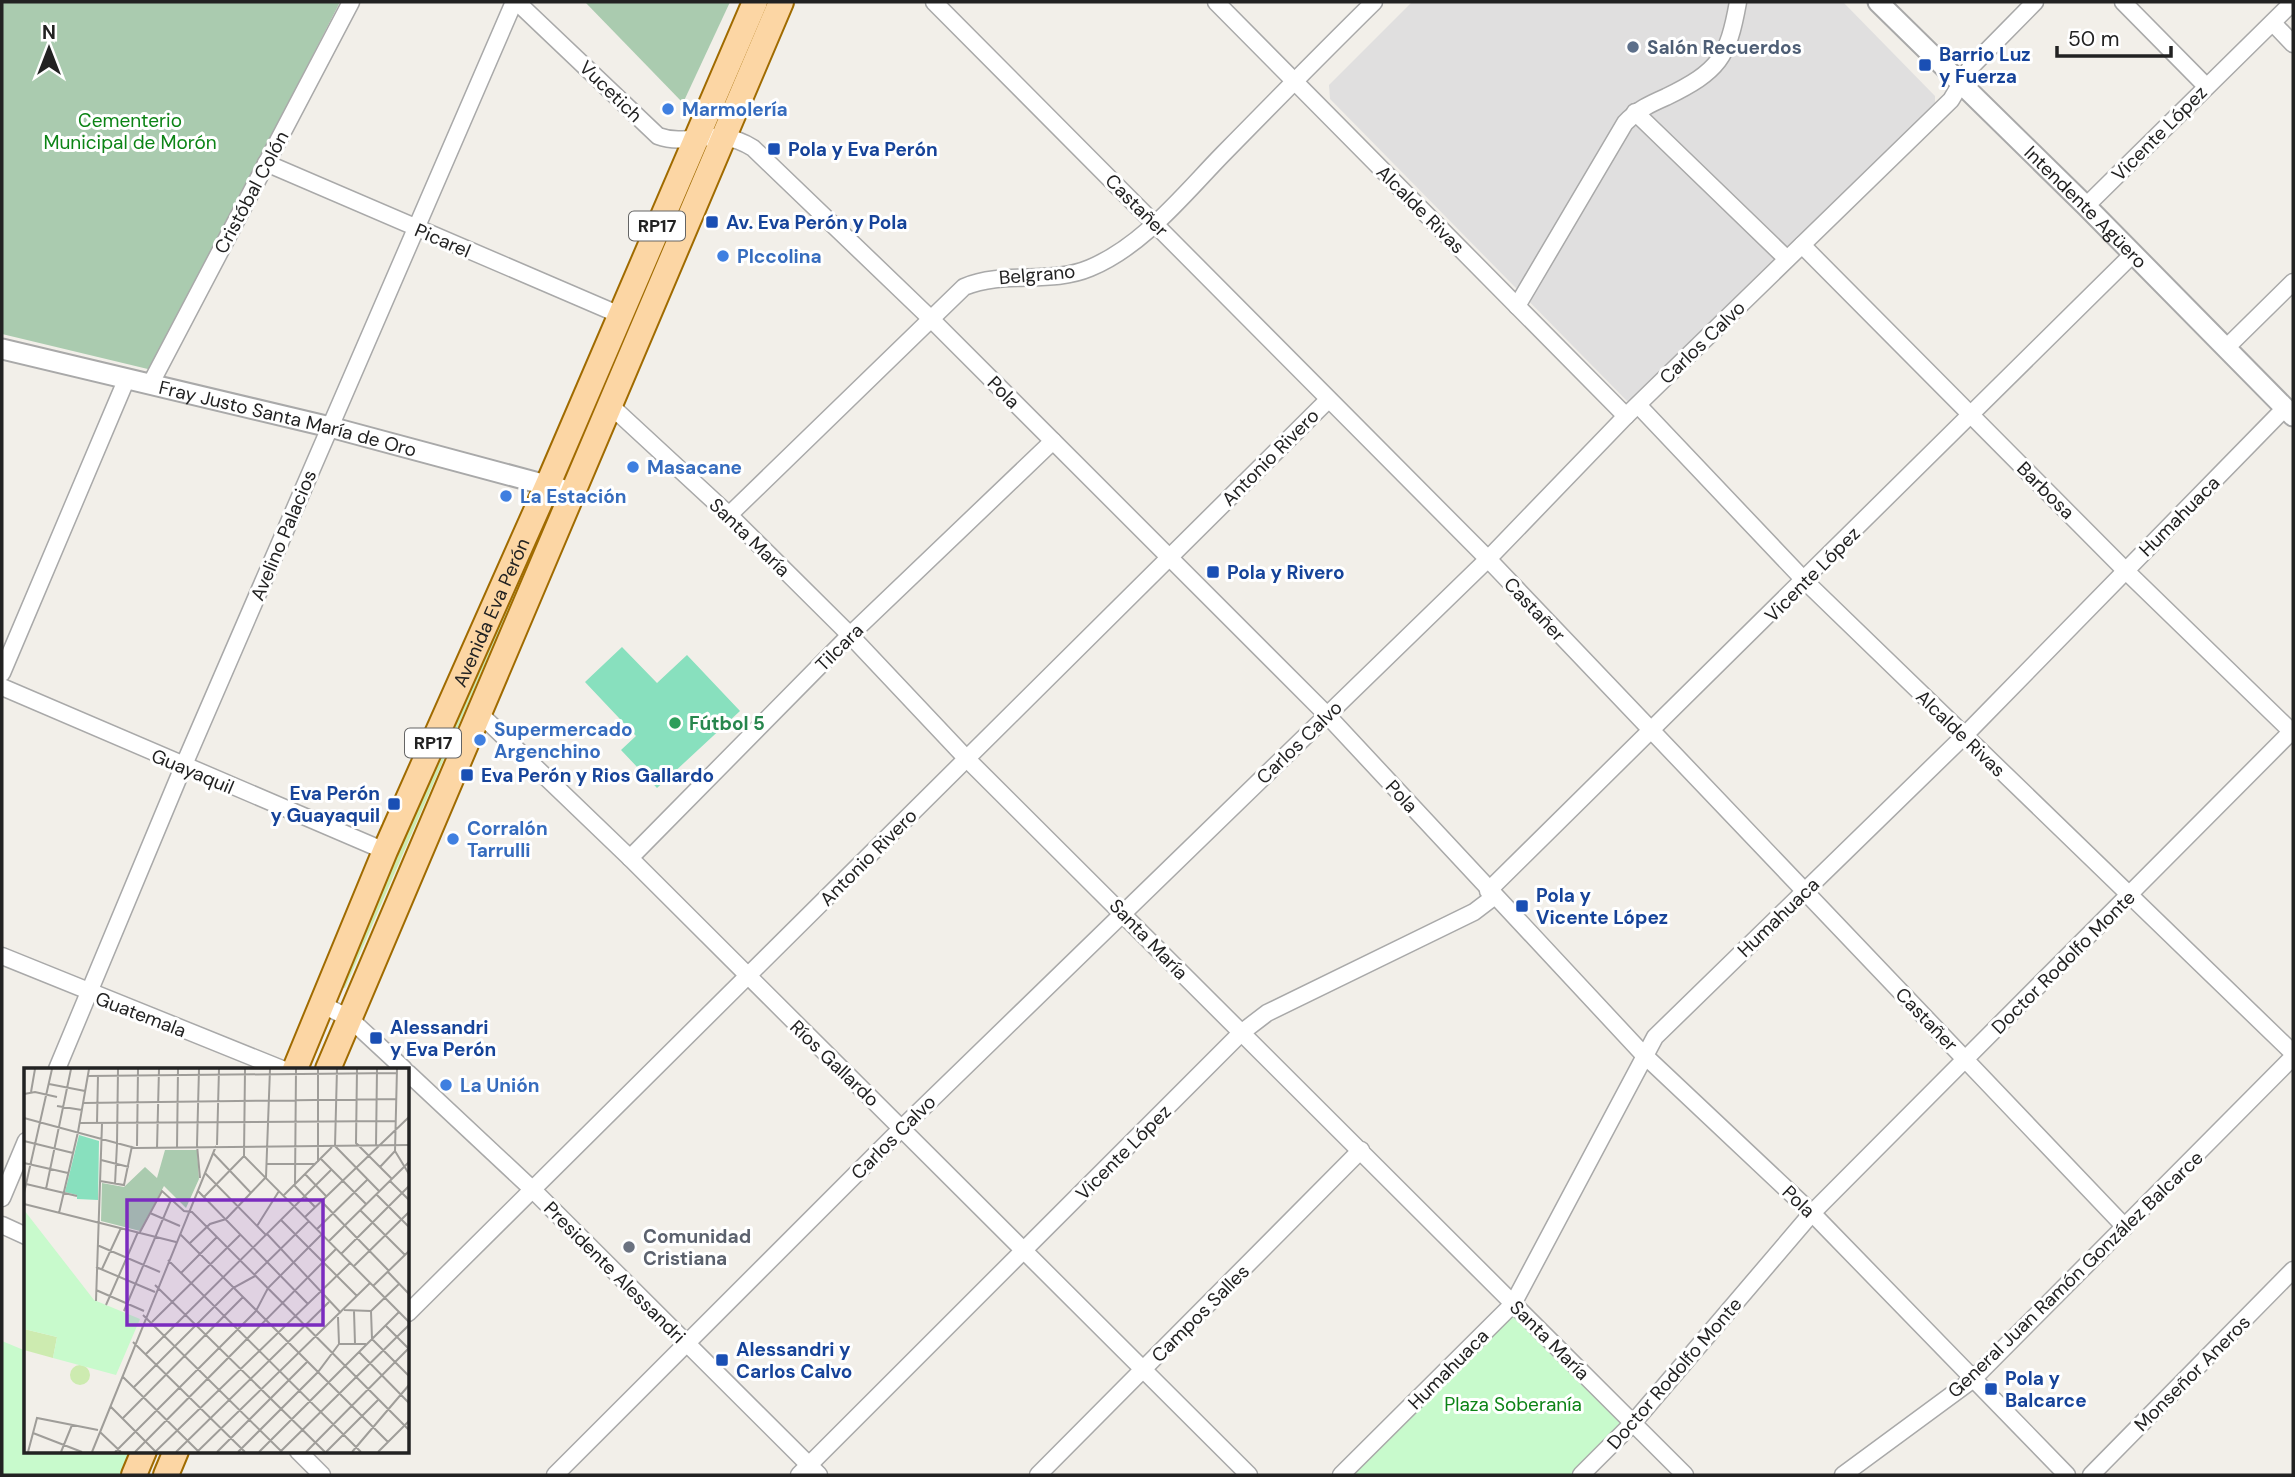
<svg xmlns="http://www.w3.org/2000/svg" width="2295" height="1477" font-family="'DM Sans',sans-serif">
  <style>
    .residential { fill: #e0dfdf }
    .grass { fill: #cdebb0 }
    .cemetery { fill: #aacbaf }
    .park { fill: #c8facc }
    .pitch { fill: #88e0be }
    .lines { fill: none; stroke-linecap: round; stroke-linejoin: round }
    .minor-casing { stroke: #a9a9a9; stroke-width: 19 }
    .tertiary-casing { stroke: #a9a9a9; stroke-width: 23 }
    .primary-casing { stroke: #a06b00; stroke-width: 28 }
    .minor { stroke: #fff; stroke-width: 16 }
    .tertiary { stroke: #fff; stroke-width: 19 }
    .primary { stroke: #fcd6a4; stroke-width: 24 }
    .service-dot { fill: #5c6f8a; stroke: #fff; stroke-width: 2.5 }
    .transit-dot { fill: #1a4fb4; stroke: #fff; stroke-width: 2.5 }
    .shop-dot { fill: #3f7fe0; stroke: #fff; stroke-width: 2.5 }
    .leisure-dot { fill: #2e9e5b; stroke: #fff; stroke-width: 2.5 }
    .worship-dot { fill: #6b7280; stroke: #fff; stroke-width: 2.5 }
    .labels { text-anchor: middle; stroke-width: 6; stroke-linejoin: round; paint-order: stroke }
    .shield { fill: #fff; stroke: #646464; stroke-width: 2 }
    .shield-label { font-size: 18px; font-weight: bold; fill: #222 }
    .service-label { font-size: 19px; font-weight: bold; fill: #4e5e75; stroke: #fff; text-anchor: start }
    .transit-label { font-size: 19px; font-weight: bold; fill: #164399; stroke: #fff; text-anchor: start }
    .street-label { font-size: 19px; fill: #222; stroke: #fff }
    .shop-label { font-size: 19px; font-weight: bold; fill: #366cbe; stroke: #fff; text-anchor: start }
    .park-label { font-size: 19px; fill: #0c8416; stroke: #fff }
    .leisure-label { font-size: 19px; font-weight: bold; fill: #27864d; stroke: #fff; text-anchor: start }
    .worship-label { font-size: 19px; font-weight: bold; fill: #5b616d; stroke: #fff; text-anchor: start }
    .inset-road { fill: none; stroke: #9f9d99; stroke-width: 2 }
    .view { fill: #7b2cbf; fill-opacity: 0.15; stroke: #7b2cbf; stroke-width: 3.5 }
    .inset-edge { fill: none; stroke: #222; stroke-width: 3.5 }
  </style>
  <rect width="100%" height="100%" fill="#f2efe9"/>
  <polygon class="residential" points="1412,2 1843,2 1935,96 1935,103 1634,401 1627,401 1330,99 1329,85"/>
  <polygon class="grass" points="551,500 555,502 345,988 341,987"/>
  <g class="cemetery">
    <polygon points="2,2 340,2 152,370 2,334"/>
    <polygon points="585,2 730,2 683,103"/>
  </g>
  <g class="park">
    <polygon points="1513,1304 1633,1423 1581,1475 1341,1475"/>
    <polygon points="2,1341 26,1351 26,1451 131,1451 124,1475 2,1475"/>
  </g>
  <polygon class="pitch" points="622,647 657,683 687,655 740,711 657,788 621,750 636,736 585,682"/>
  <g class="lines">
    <g class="minor-casing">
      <g id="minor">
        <path d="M517,2L658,136C691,148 715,124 753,148L929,317L1327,715L1643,1054L1812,1213L2067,1475"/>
        <polyline points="934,2 1488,559 2125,1227"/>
        <polyline points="1216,2 1626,416"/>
        <polyline points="2123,2 2206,86"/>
        <polyline points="2273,23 2293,44"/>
        <polyline points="1635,112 1787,259"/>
        <polyline points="266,163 620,315"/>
        <polyline points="2086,206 2293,2"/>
        <polyline points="1802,245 2125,570 2293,733"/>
        <path d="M1517,306L1625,123C1637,110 1650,104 1666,97C1719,71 1728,58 1738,2"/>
        <polyline points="2226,348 2293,282"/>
        <polyline points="151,383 351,2"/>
        <polyline points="1638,405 1805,581 2293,1053"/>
        <polyline points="611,406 729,515 850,635 967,759 1685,1475"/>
        <path d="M729,515L964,287C1004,270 1050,285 1090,268C1143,246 1184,194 1223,154C1273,103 1323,52 1374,2"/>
        <polyline points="2,673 127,378"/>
        <polyline points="2,687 385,851"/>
        <polyline points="478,712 630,858 1249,1475"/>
        <polyline points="630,858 850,635 1053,441"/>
        <polyline points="1488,891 2132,255"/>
        <polyline points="2,956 282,1069"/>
        <polyline points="321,1004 349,1018 404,1069"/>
        <polyline points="57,1069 183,767 514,2"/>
        <polyline points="408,1073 532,1189 819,1475"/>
        <polyline points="2,1198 26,1141"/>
        <polyline points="2,1225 26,1236"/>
        <polyline points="408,1313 1328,400"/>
        <polyline points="298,1451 322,1475"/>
        <polyline points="555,1475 902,1128 1488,559 1626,416 1951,100 1970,68 2035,2"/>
        <polyline points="799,1475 1241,1033 1267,1013 1474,912 1495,896"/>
        <polyline points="1038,1475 1361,1150"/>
        <polyline points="1341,1475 1513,1304 1655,1037 1964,736 2285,408"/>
        <polyline points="1581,1475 1633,1423 1812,1213 2293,730"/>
        <polyline points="1843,1475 1972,1380 2293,1057"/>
        <polyline points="2091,1475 2293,1270"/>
      </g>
    </g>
    <g class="tertiary-casing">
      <g id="tertiary">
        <path id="s1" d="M1878,2L2086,206L2293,416"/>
        <path id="s2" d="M2,349L330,427L561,489"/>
      </g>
    </g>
    <g class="primary-casing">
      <g id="primary">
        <path id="s3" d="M295,1069L385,851L548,484L755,2"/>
        <polyline points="328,1069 781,2"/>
        <polyline points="134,1475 144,1451"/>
        <polyline points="166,1475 176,1451"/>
      </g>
    </g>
    <use href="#minor" class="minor"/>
    <use href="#tertiary" class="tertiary"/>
    <use href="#primary" class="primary"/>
  </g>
  <circle class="service-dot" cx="1633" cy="47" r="7"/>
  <g class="transit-dot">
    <rect x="1918" y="58" width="14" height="14" rx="3.5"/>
    <rect x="767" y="142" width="14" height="14" rx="3.5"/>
    <rect x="705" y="215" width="14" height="14" rx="3.5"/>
    <rect x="1206" y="565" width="14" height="14" rx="3.5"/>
    <rect x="460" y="768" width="14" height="14" rx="3.5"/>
    <rect x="387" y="797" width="14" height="14" rx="3.5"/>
    <rect x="1515" y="899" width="14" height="14" rx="3.5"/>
    <rect x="369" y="1031" width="14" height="14" rx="3.5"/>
    <rect x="715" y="1353" width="14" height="14" rx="3.5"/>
    <rect x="1984" y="1382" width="14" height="14" rx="3.5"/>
  </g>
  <g class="shop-dot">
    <circle cx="668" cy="109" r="7"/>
    <circle cx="723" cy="256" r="7"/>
    <circle cx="633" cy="467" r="7"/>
    <circle cx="506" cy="496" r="7"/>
    <circle cx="480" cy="740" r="7"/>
    <circle cx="453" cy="839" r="7"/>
    <circle cx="446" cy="1085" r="7"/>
  </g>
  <circle class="leisure-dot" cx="675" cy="723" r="7"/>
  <circle class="worship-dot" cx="629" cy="1247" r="7"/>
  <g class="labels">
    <g class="shield">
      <rect x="629" y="211.5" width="56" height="29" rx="5"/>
      <rect x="405" y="728.5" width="56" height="29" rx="5"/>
    </g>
    <g class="shield-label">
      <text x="657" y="232">RP17</text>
      <text x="433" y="749">RP17</text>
    </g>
    <g class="service-label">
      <text x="1647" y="54">Salón Recuerdos</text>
    </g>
    <g class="transit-label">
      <text x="1939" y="61">Barrio Luz<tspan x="1939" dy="22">y Fuerza</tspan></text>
      <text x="788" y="156">Pola y Eva Perón</text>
      <text x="726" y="229">Av. Eva Perón y Pola</text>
      <text x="1227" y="579">Pola y Rivero</text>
      <text x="481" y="782">Eva Perón y Rios Gallardo</text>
      <text x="380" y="800" text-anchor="end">Eva Perón<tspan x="380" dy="22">y Guayaquil</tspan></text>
      <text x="1536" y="902">Pola y<tspan x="1536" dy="22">Vicente López</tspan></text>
      <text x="390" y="1034">Alessandri<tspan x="390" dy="22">y Eva Perón</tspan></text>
      <text x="736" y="1356">Alessandri y<tspan x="736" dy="22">Carlos Calvo</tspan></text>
      <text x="2005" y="1385">Pola y<tspan x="2005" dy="22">Balcarce</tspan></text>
    </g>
    <g class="street-label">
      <text transform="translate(611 91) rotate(44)" y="7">Vucetich</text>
      <text transform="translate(2159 133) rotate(-45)" y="7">Vicente López</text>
      <text transform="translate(251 192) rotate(-62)" y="7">Cristóbal Colón</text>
      <text transform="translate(1137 205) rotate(45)" y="7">Castañer</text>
      <text dy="7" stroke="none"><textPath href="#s1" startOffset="292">Intendente Agüero</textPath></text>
      <text transform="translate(1421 209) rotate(45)" y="7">Alcalde Rivas</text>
      <text transform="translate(443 240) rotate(23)" y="7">Picarel</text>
      <text transform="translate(1037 274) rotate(-5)" y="7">Belgrano</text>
      <text transform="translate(1702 342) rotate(-44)" y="7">Carlos Calvo</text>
      <text transform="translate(1004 392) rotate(45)" y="7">Pola</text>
      <text dy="7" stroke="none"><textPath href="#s2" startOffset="294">Fray Justo Santa María de Oro</textPath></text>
      <text transform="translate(1270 457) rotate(-45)" y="7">Antonio Rivero</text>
      <text transform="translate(2046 490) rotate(45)" y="7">Barbosa</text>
      <text transform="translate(2179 516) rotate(-45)" y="7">Humahuaca</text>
      <text transform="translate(283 535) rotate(-67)" y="7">Avelino Palacios</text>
      <text transform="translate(750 537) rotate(44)" y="7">Santa María</text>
      <text transform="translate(1812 574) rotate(-45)" y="7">Vicente López</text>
      <text transform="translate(1535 609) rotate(47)" y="7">Castañer</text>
      <text dy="7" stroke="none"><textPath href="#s3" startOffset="497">Avenida Eva Perón</textPath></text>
      <text transform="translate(839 647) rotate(-45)" y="7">Tilcara</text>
      <text transform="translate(1961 733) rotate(44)" y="7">Alcalde Rivas</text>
      <text transform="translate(1299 742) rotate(-44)" y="7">Carlos Calvo</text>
      <text transform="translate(193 771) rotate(23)" y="7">Guayaquil</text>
      <text transform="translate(1402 796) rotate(47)" y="7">Pola</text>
      <text transform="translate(868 857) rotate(-45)" y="7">Antonio Rivero</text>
      <text transform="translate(1778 917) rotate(-44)" y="7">Humahuaca</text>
      <text transform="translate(1149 939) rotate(46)" y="7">Santa María</text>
      <text transform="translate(2063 962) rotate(-45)" y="7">Doctor Rodolfo Monte</text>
      <text transform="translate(141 1014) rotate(21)" y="7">Guatemala</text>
      <text transform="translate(1927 1019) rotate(46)" y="7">Castañer</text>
      <text transform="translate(835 1063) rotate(44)" y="7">Ríos Gallardo</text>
      <text transform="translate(893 1137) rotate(-45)" y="7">Carlos Calvo</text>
      <text transform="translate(1123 1152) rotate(-45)" y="7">Vicente López</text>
      <text transform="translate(1799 1201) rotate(44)" y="7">Pola</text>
      <text transform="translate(615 1272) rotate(45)" y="7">Presidente Alessandri</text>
      <text transform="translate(2075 1274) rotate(-44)" y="7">General Juan Ramón González Balcarce</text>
      <text transform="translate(1200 1313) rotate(-45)" y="7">Campos Salles</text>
      <text transform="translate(1550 1340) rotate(45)" y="7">Santa María</text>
      <text transform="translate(1448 1369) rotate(-45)" y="7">Humahuaca</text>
      <text transform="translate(1674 1373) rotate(-49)" y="7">Doctor Rodolfo Monte</text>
      <text transform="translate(2192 1373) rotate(-45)" y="7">Monseñor Aneros</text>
    </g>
    <g class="shop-label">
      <text x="682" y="116">Marmolería</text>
      <text x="737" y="263">PIccolina</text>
      <text x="647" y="474">Masacane</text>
      <text x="520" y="503">La Estación</text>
      <text x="494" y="736">Supermercado<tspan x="494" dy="22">Argenchino</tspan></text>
      <text x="467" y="835">Corralón<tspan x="467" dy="22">Tarrulli</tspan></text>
      <text x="460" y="1092">La Unión</text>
    </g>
    <g class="park-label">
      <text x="130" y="127">Cementerio<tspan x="130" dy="22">Municipal de Morón</tspan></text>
      <text x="1513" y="1411">Plaza Soberanía</text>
    </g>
    <g class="leisure-label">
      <text x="689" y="730">Fútbol 5</text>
    </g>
    <g class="worship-label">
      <text x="643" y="1243">Comunidad<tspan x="643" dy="22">Cristiana</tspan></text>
    </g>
  </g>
  <g transform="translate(24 1068)">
    <rect width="385" height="385" fill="#f2efe9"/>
    <path d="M0,261L33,269L29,290L0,282ZM46 307a10 10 0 1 1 20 0a10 10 0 1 1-20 0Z" fill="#cdebb0"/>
    <path d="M141,82H173L175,111L162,140L140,118L116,163L77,153L78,115L100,119L121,99L133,110Z" fill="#aacbaf"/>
    <path d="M0,142L70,232L116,251L92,307L29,290L33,269L0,261Z" fill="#c8facc"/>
    <path d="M55,67L75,73L74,132L53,131V127L41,124Z" fill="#88e0be"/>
    <path class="inset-road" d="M313,1L311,78L355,123M333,1L332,75L368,111M373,1L371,83L385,106M64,8L373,5M25,16L61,23M7,24L11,1M0,26L11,24L33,29M59,35L373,31M33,38L58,42M0,50L111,80L385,77M55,55L372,53M73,55L74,7M54,64L65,1M0,73L49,85M93,76L94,1M173,77L175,1M173,77L176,110M193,77L195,1M113,78L114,1M352,78L353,1M133,80L135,1M153,80L154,1M189,85L227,125M220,88L385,254M220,88L221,1M297,91L342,136M77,92L105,99M294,94V1M0,95L44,105M243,96H291M356,99L371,83M181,105L242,167M281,106L302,128M76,113L100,117L108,78M366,113L385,132M2,116L53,128M91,116L93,76M271,116L272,1M270,117L291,139M22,121L47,1M174,123L284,236M0,125L28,1M352,126L385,159M259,128L308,79M180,129L220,88M297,133L365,203M0,136L152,174M336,142L381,187M35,145L54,64M126,145L156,158M281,149L385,49M257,152L333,228M233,158L255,123M293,161L343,112M116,164L138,123L160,143L168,144L385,362M156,166L364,374M243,166L317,245M305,173L385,94M166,175L186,156L202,151L242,109L246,1M73,177L136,204M317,186L385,118M144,192L337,384M330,198L385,144M72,199L131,224M78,201L97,160M364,204L385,226M157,205L193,169M230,207L285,153M131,217L301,384M349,218L385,183M72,222L120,243M72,233L78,56M82,237L114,164M320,242L347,243M100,243L147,132M330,243L331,276M347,243L348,271L385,308M347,243L375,216M119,247L258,384M314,249L315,276M128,254L217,166M361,257L384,280M109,274L221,384M315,276H342M335,284L385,335M122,286L308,101M99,309L175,384M110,319L209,220L231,208M86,338L132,384M99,350L219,229M76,364L97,384M9,365L58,384M4,384L13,350L74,362M37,384L48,357M68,384L192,78M91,384L232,243L244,220L298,166M111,384L312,181M131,384L326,195M152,384L305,234M173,384L346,215M193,384L283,294M214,384L294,304L315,276M235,384L375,244M256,384L385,257M282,384L385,280M302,384L355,331M328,384L385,317M354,384L385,353"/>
    <path class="view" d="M103,132H299V257H103Z"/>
    <rect width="385" height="385" class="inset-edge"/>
  </g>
  <rect width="2295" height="1477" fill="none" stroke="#222222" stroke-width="7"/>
  <g transform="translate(49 49)" stroke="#ffffff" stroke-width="5" paint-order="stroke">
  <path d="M0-5L12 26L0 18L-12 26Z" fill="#222222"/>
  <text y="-10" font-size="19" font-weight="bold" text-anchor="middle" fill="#222222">N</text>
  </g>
  <path d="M2057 46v10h114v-10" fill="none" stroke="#222222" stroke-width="3.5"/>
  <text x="2068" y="46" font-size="21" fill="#222222" stroke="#ffffff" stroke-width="5" paint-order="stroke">50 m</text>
</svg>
